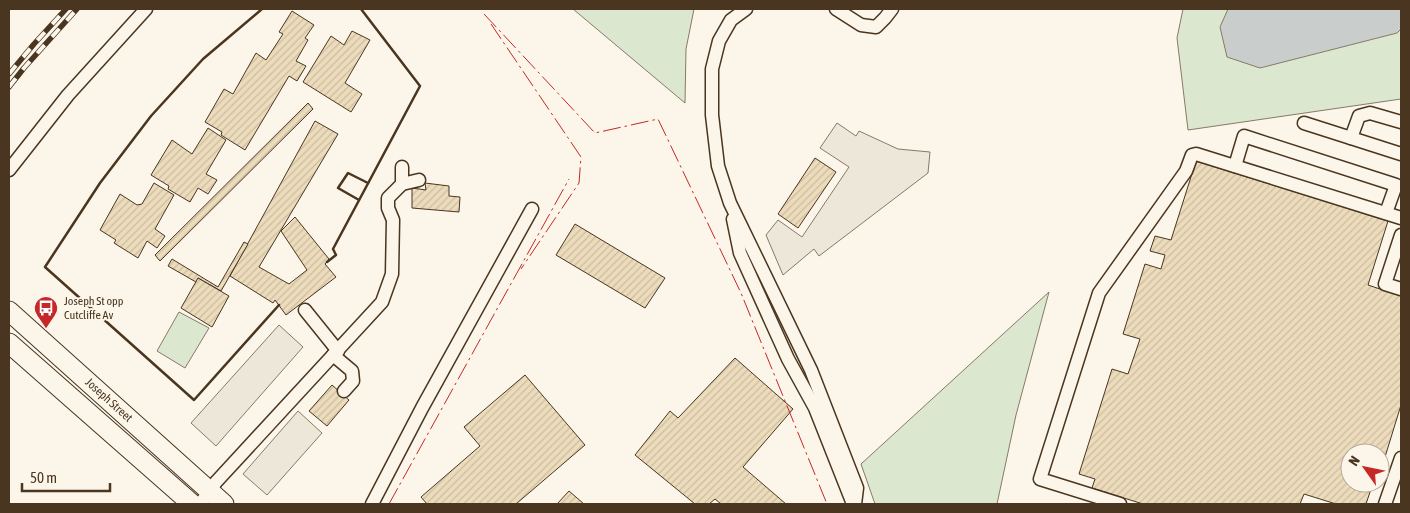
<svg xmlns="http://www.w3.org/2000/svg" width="1410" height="513" font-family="'Asap Condensed',sans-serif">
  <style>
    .grass { fill: #dce7d0; stroke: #887966 }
    .parking { fill: #ede7d9; stroke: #887966 }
    .water { fill: #c9cecd; stroke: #887966 }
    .building { fill: url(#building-hatch); stroke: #4a3520 }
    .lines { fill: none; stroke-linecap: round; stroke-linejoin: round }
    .minor-casing { stroke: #4a3520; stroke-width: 15 }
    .highway-casing { stroke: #4a3520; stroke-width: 21 }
    .minor { stroke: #fbf6e9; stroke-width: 12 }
    .highway { stroke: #fbf6e9; stroke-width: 19 }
    .rail-casing { stroke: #4a3520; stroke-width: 5.5 }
    .rail { stroke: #fbf6e9; stroke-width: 4; stroke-dasharray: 11; stroke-linecap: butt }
    .wall { stroke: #4a3520; stroke-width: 2.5 }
    .power { stroke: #c62828; stroke-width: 1; stroke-dasharray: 18 4 2.5 4; stroke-linecap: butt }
    .labels { text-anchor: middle; stroke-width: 4; stroke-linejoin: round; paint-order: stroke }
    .poi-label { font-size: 12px; fill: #4a3520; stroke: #fbf6e9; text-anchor: start }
    .street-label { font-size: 12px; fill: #4a3520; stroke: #fbf6e9 }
  </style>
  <defs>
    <pattern id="building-hatch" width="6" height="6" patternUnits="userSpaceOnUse" patternTransform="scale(1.25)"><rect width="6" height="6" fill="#ecdcbc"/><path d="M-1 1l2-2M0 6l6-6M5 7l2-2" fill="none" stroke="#ccbda1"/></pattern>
  </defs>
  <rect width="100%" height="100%" fill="#fbf6e9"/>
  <g class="grass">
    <polygon points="573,9 694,9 686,49 685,103"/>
    <polygon points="1183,9 1401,9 1401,99 1188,130 1177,38"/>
    <polygon points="1049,292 1016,415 997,504 875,504 861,464"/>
    <polygon points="179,312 209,328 185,368 157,351"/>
  </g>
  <g class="parking">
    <polygon points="837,123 856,136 859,131 898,149 930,152 928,173 819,256 814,249 783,275 766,235 778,220 802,237 849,167 820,148"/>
    <polygon points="279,325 303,347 216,446 191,423"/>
    <polygon points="298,411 322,433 267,495 243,474"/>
  </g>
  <polygon class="water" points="1228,9 1401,9 1401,29 1397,33 1260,68 1227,57 1220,27"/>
  <g class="building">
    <polygon points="292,11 314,25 305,38 308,40 296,61 306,66 297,81 289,76 245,150 221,135 222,132 205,122 224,89 233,94 256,53 266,60 283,34 279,32"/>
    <polygon points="352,31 370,40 345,83 362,94 351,112 303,82 331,36 344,45"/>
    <polygon points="308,103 313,109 160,261 155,255"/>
    <polygon points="315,121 338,134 259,267 289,284 307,270 281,231 295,217 329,259 325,264 336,277 286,315 275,300 273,303 230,276"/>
    <polygon points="208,128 226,140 206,174 217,180 208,194 198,188 190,202 168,189 169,186 151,175 172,140 192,154"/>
    <polygon points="815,158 836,172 798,228 778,214"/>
    <polygon points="1196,161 1388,221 1368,285 1401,296 1401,405 1381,470 1380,453 1350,453 1350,483 1373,483 1366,504 1336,504 1304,494 1300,504 1143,504 1092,488 1095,479 1079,474 1112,369 1128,374 1140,339 1123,334 1145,264 1161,269 1165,255 1150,251 1155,236 1171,240"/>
    <polygon points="154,183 174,195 155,229 165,236 157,248 147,241 138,258 114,243 116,240 100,230 120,194 137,205 142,204"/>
    <polygon points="425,183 449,186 449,196 460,197 459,212 412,208 412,188 426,190"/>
    <polygon points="575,224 665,278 645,308 556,255"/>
    <polygon points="244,242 248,244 221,291 198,278 196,282 168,266 172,259 218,287"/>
    <polygon points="198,278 229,296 212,327 181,308"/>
    <polygon points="735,358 793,409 743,467 786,504 721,504 715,499 709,504 695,504 635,455 670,411 678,418"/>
    <polygon points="525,375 585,445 516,504 427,504 421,497 480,446 464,427"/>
    <polygon points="332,385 349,400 327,426 309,411"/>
    <polygon points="569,491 584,504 557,504"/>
  </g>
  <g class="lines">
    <g class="minor-casing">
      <g id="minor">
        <polyline points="746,9 731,20 719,41 712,69 712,115 718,166 730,203 811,370 857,488 855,504"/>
        <polyline points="836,9 861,25 876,27 885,18 892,9"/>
        <polyline points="1401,122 1370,113 1359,116 1351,138 1401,154"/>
        <polyline points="1304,123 1351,138"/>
        <polyline points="1235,166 1244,136 1396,185 1386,213"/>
        <polyline points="9,170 68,95 146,9"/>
        <polyline points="402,184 419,180"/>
        <polyline points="733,219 740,253 788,359 815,408 853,504"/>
        <polyline points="1401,235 1385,284 1401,289"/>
        <polyline points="305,310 338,351"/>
        <polyline points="333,355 352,371 353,381 344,391"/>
        <polyline points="200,504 216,482 382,302 392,274 393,220 388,208 388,198 402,184 402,167"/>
        <polyline points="372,504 422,408 532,209"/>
        <polyline points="1120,504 1040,479 1099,293 1186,171 1192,155 1196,154 1401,218"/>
        <polyline points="1385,504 1401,458"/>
      </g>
    </g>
    <g class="highway-casing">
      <g id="highway">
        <polyline points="9,311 224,504"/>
        <polyline points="9,343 192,504"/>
      </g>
    </g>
    <use href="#minor" class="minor"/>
    <use href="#highway" class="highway"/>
    <g class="rail-casing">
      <g id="rail">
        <polyline points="9,74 34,44 66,9"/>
        <polyline points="9,87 24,68 77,9"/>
      </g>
    </g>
    <use href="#rail" class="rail"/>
    <g class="wall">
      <polyline points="262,9 203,59 151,116 100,183 45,267 194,400 279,305"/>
      <polyline points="359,200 338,188 348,173 368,183"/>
      <polyline points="327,262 336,255 333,249 420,86 361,9"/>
    </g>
    <g class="power">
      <polyline points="484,14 595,133 658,119 741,293 827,504"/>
      <polyline points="491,24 581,157 579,183 521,269"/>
      <polyline points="389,504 569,179"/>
    </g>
  </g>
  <defs>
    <g id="bus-pin" transform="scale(1.25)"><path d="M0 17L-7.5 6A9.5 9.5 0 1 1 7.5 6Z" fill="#c62828" stroke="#fbf6e9"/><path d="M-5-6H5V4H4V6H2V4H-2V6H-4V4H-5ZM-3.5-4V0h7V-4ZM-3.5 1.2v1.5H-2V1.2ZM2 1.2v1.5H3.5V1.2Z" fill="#fff"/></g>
  </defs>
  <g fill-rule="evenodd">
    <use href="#bus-pin" x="46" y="308"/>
  </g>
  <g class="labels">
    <g class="poi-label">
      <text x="64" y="305">Joseph St opp<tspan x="64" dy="14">Cutcliffe Av</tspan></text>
    </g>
    <g class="street-label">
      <text transform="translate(109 400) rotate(42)" y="4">Joseph Street</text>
    </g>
  </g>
  <rect width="1410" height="513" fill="none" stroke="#4a3520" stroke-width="20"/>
  <g transform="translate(1365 468) rotate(303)"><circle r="24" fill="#fbf6e9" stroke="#b4a999"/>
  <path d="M0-4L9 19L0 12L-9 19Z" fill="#c62828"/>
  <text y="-8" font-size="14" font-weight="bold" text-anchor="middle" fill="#4a3520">N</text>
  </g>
  <path d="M22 483v8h88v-8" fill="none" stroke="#4a3520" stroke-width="2.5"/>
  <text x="30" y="483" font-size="15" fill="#4a3520" stroke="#fbf6e9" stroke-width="4" paint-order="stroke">50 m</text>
</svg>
